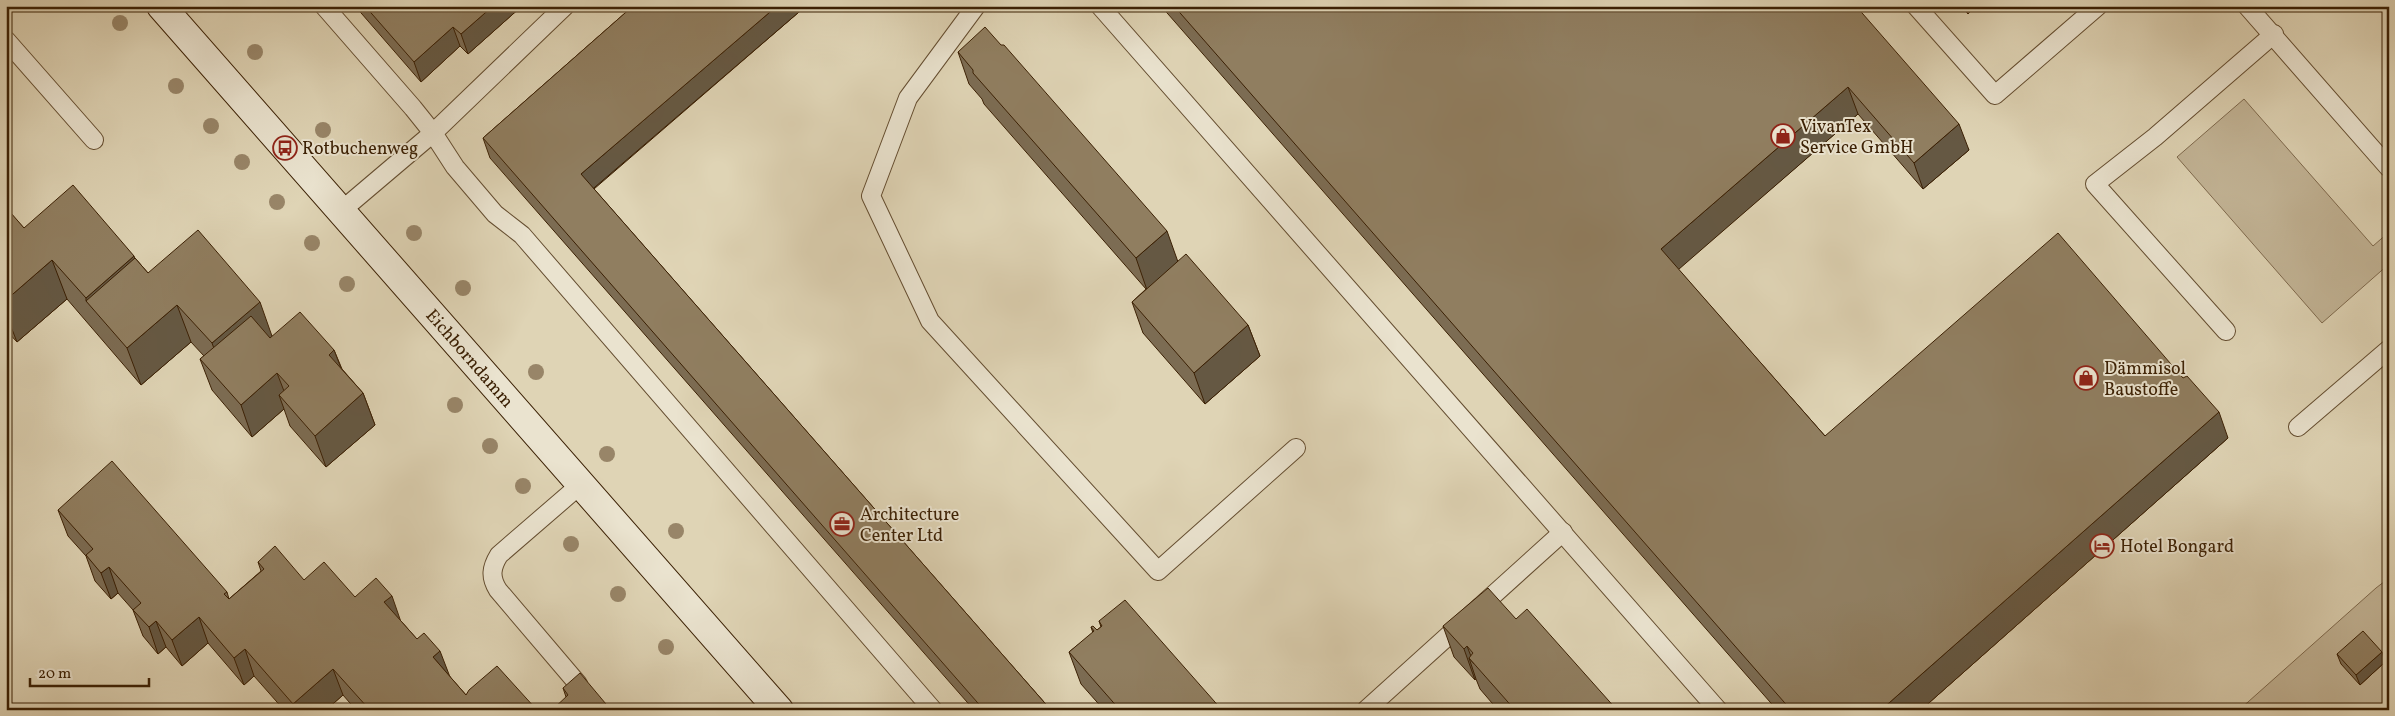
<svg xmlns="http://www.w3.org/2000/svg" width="2395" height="716" font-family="Vollkorn,serif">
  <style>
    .green { fill: #c3b597; stroke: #7f6a4e }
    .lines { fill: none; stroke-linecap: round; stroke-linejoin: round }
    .service-casing { stroke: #644d30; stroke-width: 20 }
    .secondary-casing { stroke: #3b2004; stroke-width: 30 }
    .service { stroke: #eae3cf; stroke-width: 18 }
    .secondary { stroke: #eae3cf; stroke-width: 28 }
    .tree { fill: #988568 }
    .wall { fill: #7c6c53; stroke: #3b2004 }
    .shaded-wall { fill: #655843; stroke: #3b2004 }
    .building { fill: #907e60; stroke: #3b2004 }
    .labels { text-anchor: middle; stroke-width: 4; stroke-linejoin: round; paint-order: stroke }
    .poi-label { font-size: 18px; fill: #3b2004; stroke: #eae3cf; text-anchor: start }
    .street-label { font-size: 18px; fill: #3b2004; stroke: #eae3cf }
  </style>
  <rect width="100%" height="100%" fill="#dfd4b5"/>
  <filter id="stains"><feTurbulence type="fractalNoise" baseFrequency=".004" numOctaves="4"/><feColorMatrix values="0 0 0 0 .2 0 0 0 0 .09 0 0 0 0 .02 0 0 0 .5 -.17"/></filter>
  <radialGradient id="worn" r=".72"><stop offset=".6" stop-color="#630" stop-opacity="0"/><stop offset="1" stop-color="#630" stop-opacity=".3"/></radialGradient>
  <g class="green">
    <polygon points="2244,99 2373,246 2389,232 2389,264 2322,323 2177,157"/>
    <polygon points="2389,578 2389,710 2239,710 2376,588"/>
  </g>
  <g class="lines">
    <g class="service-casing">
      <g id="service">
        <polyline points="324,6 413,108 433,133 455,167 495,214 522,235 933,710"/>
        <polyline points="976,6 908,98 871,196 930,321 1158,571 1296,448"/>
        <polyline points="1100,6 1718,710"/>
        <polyline points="1916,6 1995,95 2098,6"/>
        <polyline points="2247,6 2389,168"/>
        <polyline points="6,40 94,140"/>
        <polyline points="341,211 433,133 565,6"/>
        <polyline points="2226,331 2095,184 2155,137 2274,34"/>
        <polyline points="2298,427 2389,349"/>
        <path d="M578,684L498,590C490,577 491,568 499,555L580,485"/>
        <polyline points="1366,710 1563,532"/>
      </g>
    </g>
    <g class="secondary-casing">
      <polyline id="secondary" points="161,6 779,710"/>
    </g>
    <use href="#service" class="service"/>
    <use href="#secondary" class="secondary"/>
  </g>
  <g class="tree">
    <circle cx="120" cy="23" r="8"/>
    <circle cx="255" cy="52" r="8"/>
    <circle cx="176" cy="86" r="8"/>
    <circle cx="211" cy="126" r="8"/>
    <circle cx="323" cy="130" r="8"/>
    <circle cx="242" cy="162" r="8"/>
    <circle cx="277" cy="202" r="8"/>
    <circle cx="414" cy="233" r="8"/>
    <circle cx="312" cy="243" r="8"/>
    <circle cx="347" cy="284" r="8"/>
    <circle cx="463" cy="288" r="8"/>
    <circle cx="536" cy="372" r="8"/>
    <circle cx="455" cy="405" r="8"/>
    <circle cx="490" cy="446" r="8"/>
    <circle cx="607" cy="454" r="8"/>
    <circle cx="523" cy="486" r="8"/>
    <circle cx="676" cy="531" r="8"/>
    <circle cx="571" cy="544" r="8"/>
    <circle cx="618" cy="594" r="8"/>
    <circle cx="666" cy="647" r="8"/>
  </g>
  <g class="wall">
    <polygon points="355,6 522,6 468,54 460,46 421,82"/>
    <polygon points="633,6 806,6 594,189 1051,710 974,710 490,158 483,138"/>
    <polygon points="1161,6 1856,6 1969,150 1923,189 1858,114 1678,269 1825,436 2228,438 1921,710 1777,710"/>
    <polygon points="1961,6 1976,6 1968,14"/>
    <polygon points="958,52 1178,261 1248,325 1260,356 1205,404 1143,333 1132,302 1146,289 984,104 982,99 969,84"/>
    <polygon points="6,209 24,228 135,258 148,273 272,336 334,350 342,369 363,393 375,425 326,467 290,426 284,409 252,437 212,390 200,359 204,356 191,342 141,385 67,299 17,342 6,330"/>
    <polygon points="58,510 227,592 229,599 261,571 258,562 304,580 355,597 401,621 466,695 536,710 356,710 343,695 326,710 284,710 254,676 244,685 208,643 182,666 166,647 158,654 143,636 133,610 118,593 111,599 95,581 86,556 68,536"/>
    <polygon points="1516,619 1617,710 1498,710 1480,689 1476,679 1475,680 1454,657 1443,626"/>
    <polygon points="1099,621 1222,710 1104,710 1081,684 1069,652 1093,633 1091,627 1097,630 1101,627"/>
    <polygon points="2382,652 2385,662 2360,685 2341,664 2337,654"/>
    <polygon points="563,688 611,710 566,697"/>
  </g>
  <g class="shaded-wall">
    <polygon points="493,6 522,6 468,54 461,34"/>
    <polygon points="777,6 806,6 588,193 581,174"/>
    <polygon points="1965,6 1976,6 1968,14"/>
    <polygon points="453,27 460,46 421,82 414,62"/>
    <polygon points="1848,87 1858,114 1671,276 1661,249"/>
    <polygon points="1959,124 1969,150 1923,189 1914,163"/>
    <polygon points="1167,231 1178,262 1147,290 1136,258"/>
    <polygon points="134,256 149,295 86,301 86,298"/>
    <polygon points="52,260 67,299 17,342 6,314 6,300"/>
    <polygon points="260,302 273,339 225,379 212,343"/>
    <polygon points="177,305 191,342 141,385 127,348"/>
    <polygon points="1248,325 1260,356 1205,404 1194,373"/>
    <polygon points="334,350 346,381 329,355"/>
    <polygon points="277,373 289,404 279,395 284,409 252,437 241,405"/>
    <polygon points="363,393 375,425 326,467 315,436"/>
    <polygon points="2219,412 2228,438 1921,710 1881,710"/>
    <polygon points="109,567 118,593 111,599 101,573"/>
    <polygon points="392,596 401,622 384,602"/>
    <polygon points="199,617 208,643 182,666 172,640"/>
    <polygon points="156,621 166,647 158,654 149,627"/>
    <polygon points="1467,646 1474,664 1469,658 1476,679 1475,680 1464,649"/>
    <polygon points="245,649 254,676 244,685 234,658"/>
    <polygon points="440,651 450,677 433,657"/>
    <polygon points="2382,652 2385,662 2360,685 2356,675"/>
    <polygon points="333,669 343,695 326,710 295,710 293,704"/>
  </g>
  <g class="building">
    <polygon points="365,6 493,6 461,34 453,27 414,62"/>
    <polygon points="633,6 777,6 581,174 1051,710 984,710 483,138"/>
    <polygon points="1174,6 1856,6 1959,124 1914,163 1848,87 1661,249 1825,436 2058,233 2183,378 2187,376 2219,412 1881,710 1791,710"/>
    <polygon points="985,27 1001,45 1004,45 1167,231 1136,258 973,73 973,70 958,52"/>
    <polygon points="73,185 134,256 86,298 52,260 6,300 6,217 11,213 24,228"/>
    <polygon points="6,209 10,214 6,217"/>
    <polygon points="198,230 260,302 212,343 177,305 127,348 86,301 135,258 148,273"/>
    <polygon points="1186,254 1248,325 1194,373 1132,302"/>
    <polygon points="300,312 334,350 329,355 363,393 315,436 279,395 289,386 277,373 241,405 200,359 251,316 270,338"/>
    <polygon points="112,461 227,592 224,594 229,599 264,569 258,562 275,546 304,580 324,562 355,597 376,578 392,596 384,602 417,639 424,633 440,651 433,657 466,695 469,690 497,666 536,709 535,710 366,710 368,708 333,669 293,704 245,649 234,658 199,617 172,640 156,621 149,627 133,610 141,603 109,567 101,573 86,555 93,549 58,510"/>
    <polygon points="1488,588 1516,619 1527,609 1617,710 1515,710 1469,658 1473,653 1467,646 1464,649 1443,626"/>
    <polygon points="1125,600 1222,710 1120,710 1069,652 1094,631 1091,627 1093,626 1097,630 1102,626 1099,621"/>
    <polygon points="2363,631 2382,652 2356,675 2337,654"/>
    <polygon points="580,673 611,710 552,710 568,695 563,688"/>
  </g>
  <defs>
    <g id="shop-ring" transform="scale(1.25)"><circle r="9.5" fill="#eae3cf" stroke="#8f2418" stroke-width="1.5"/><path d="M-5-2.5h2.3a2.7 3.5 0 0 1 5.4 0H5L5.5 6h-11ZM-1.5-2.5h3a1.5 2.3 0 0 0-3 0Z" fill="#8f2418"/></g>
    <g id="bus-ring" transform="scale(1.25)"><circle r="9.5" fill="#eae3cf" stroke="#8f2418" stroke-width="1.5"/><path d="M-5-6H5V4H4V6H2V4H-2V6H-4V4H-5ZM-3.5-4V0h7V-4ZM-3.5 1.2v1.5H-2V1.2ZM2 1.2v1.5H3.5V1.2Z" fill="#8f2418"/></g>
    <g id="office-ring" transform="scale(1.25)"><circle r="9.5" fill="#eae3cf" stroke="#8f2418" stroke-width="1.5"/><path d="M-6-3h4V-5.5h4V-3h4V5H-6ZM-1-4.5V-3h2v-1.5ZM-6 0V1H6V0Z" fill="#8f2418"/></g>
    <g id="hotel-ring" transform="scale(1.25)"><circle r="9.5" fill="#eae3cf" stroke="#8f2418" stroke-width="1.5"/><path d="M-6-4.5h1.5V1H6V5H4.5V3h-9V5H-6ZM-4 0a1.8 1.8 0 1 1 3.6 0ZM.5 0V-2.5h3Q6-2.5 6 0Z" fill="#8f2418"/></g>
  </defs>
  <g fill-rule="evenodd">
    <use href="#shop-ring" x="1783" y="136"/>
    <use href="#bus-ring" x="285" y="148"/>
    <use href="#shop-ring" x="2086" y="378"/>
    <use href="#office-ring" x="842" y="524"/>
    <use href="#hotel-ring" x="2102" y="546"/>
  </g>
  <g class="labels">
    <g class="poi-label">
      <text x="1800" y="132">VivanTex<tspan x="1800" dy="21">Service GmbH</tspan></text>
      <text x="302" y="154">Rotbuchenweg</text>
      <text x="2104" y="374">Dämmisol<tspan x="2104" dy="21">Baustoffe</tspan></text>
      <text x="860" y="520">Architecture<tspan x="860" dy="21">Center Ltd</tspan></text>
      <text x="2120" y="552">Hotel Bongard</text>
    </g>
    <g class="street-label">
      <text transform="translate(470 358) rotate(49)" y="6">Eichborndamm</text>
    </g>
  </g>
  <rect width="2395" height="716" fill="none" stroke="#dfd4b5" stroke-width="25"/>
  <rect x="8" y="8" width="2380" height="701" fill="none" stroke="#3b2004" stroke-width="2.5"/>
  <rect x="12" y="12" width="2370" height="691" fill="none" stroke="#3b2004"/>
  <path d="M30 678v8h119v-8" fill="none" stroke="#3b2004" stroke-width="2.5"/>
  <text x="38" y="678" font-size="15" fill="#3b2004" stroke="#eae3cf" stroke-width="4" paint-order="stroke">20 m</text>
  <rect width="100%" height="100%" filter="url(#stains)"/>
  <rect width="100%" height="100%" fill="url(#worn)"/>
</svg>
